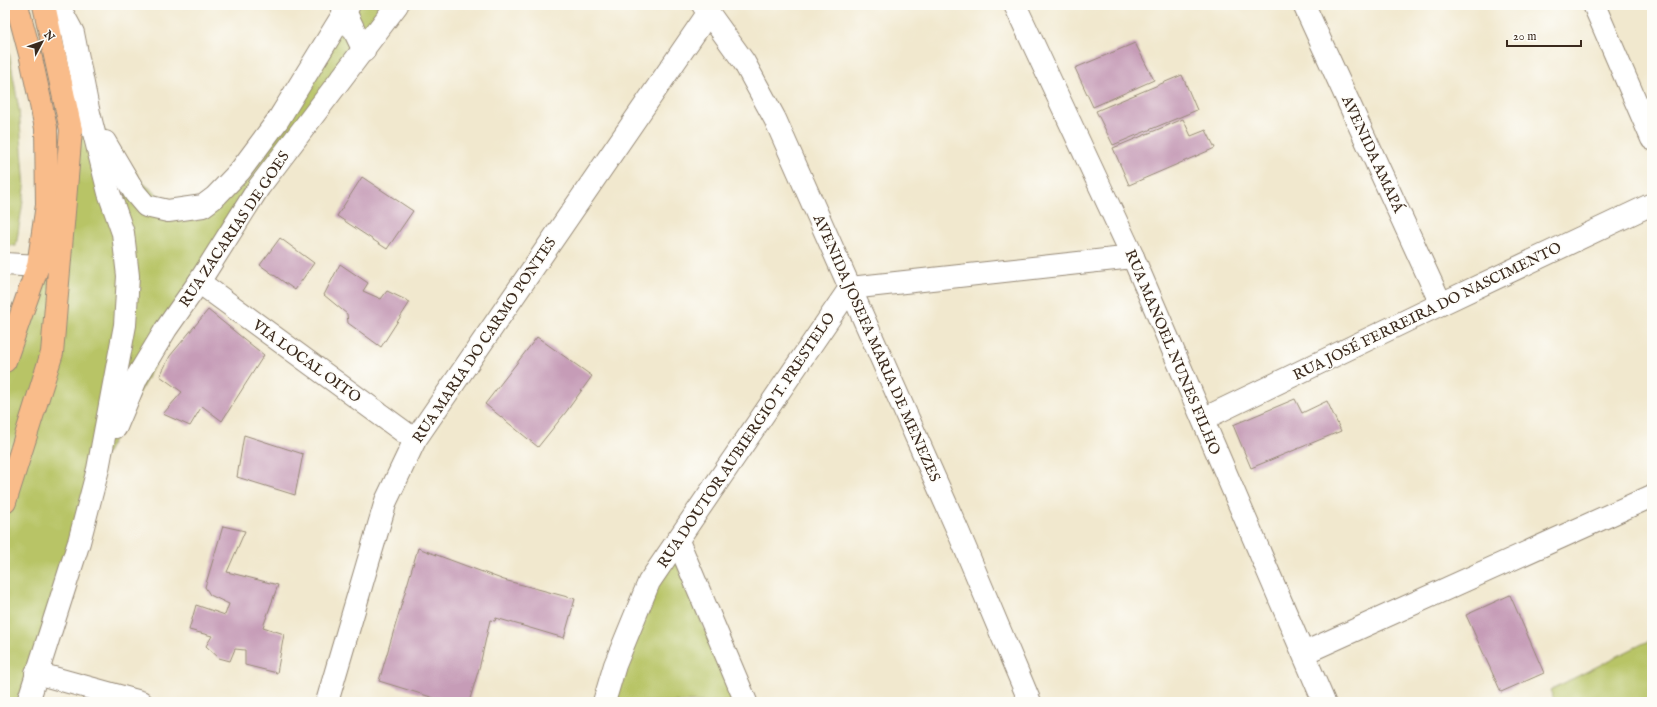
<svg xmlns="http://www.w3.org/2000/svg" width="1657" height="707" font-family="'IM FELL English',serif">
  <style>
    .green { fill: #b8c466; stroke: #7a7742 }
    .building { fill: #c69cb7 }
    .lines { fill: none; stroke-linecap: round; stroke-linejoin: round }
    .minor-casing { stroke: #968976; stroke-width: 24 }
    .major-casing { stroke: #968976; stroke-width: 24 }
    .minor { stroke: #fff; stroke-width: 22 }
    .major { stroke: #f9bc8a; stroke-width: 22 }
    .labels { text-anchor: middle; stroke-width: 3; stroke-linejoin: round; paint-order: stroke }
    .street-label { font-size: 15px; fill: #3b2a1e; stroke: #fdfcf7 }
  </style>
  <rect width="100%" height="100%" fill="#fdfcf7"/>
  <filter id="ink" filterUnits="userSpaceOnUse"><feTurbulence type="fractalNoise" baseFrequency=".025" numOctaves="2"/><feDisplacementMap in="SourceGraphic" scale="8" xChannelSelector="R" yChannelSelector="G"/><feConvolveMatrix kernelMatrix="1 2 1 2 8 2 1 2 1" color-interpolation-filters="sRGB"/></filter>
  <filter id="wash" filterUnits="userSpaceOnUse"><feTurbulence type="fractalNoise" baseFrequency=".012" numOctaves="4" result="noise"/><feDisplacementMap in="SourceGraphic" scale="16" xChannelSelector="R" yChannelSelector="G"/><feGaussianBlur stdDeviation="0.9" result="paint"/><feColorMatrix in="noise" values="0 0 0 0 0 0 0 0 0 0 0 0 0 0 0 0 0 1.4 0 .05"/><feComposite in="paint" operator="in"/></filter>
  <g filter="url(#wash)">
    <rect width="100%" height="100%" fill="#f1e8ce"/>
    <g class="green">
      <polygon points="58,5 88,109 125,157 143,183 163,199 189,203 213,195 349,5 397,5 199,282 98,469 31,702 5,702 5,361 68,163"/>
      <polygon points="5,29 19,110 25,188 16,246 5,245"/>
      <polygon points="675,558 735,702 610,702 654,587"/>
      <polygon points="1652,639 1652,702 1555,702 1550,690"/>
    </g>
    <g id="blocks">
      <g class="building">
        <polygon points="1135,43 1154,80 1093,107 1075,68"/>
        <polygon points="1182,75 1197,110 1113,145 1096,111"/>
        <polygon points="1183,119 1191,136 1206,130 1215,148 1129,185 1113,148"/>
        <polygon points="362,177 413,211 387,249 337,216"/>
        <polygon points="280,238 314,263 295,290 260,265"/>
        <polygon points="340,264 368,283 363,291 381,299 387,291 410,302 381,347 348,323 347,314 324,295"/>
        <polygon points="208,310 264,355 222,421 202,406 190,426 163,414 182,392 160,376 170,356"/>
        <polygon points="537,337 592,376 566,412 538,447 485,404"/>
        <polygon points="1295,399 1302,413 1327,401 1341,431 1251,468 1233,425"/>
        <polygon points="244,435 303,454 295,495 237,477"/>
        <polygon points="223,526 245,531 227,572 278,585 263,627 284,634 277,673 245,665 245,650 235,649 230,661 219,658 206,646 212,636 189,630 196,605 225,615 229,604 210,595 205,587"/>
        <polygon points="418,548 504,580 575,599 564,638 496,618 495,621 490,620 480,665 469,702 447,702 379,681"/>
        <polygon points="1510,595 1544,673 1501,692 1466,615"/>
      </g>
    </g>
  </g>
  <g filter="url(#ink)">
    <use href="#blocks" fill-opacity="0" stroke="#968976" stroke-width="1"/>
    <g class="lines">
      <g class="minor-casing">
        <g id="minor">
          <polyline points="342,5 364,51"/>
          <polyline points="703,5 744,62 775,119 958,531 1030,702"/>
          <polyline points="1015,5 1133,257 1324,702"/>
          <polyline points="1304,5 1441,304"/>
          <polyline points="1594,5 1652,139"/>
          <polyline points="105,142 135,193 146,206 168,211 203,206 215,197 240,171 278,120 349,5"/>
          <polyline points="5,264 38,266"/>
          <polyline points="199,282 415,440"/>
          <polyline points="1203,419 1441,304 1652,204"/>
          <polyline points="116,427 137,377 166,329 199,282 259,187 397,5"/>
          <polyline points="678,541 746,702"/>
          <polyline points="1304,653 1652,496"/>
          <polyline points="36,673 141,702"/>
          <polyline points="28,702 79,542 98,469 125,325 128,276 123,233 109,193 88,109 73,33 58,5"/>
          <polyline points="327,702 386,501 415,440 709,12"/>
          <polyline points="604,702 615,665 649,582 850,288 1133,257"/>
        </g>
      </g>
      <g class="major-casing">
        <g id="major">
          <polyline points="5,361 38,266 47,205 46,128 31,58 17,5"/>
          <polyline points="5,502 52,353 71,130 44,5"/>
        </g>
      </g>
      <use href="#minor" class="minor"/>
      <use href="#major" class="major"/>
    </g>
  </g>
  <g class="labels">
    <g class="street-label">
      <text transform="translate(1373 154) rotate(65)" y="5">AVENIDA AMAPÁ</text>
      <text transform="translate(234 229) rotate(-56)" y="5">RUA ZACARIAS DE GOES</text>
      <text transform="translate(1427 311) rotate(-26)" y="5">RUA JOSÉ FERREIRA DO NASCIMENTO</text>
      <text transform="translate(484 340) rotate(-56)" y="5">RUA MARIA DO CARMO PONTES</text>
      <text transform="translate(877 348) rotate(66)" y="5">AVENIDA JOSEFA MARIA DE MENEZES</text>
      <text transform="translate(1173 352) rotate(67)" y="5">RUA MANOEL NUNES FILHO</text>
      <text transform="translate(307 361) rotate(36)" y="5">VIA LOCAL OITO</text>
      <text transform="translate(746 440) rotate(-56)" y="5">RUA DOUTOR AUBIERGIO T. PRESTELO</text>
    </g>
  </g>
  <rect width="1657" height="707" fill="none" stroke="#fdfcf7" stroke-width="20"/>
  <g transform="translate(42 42) rotate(49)" stroke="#fdfcf7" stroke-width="3" paint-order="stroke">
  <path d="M0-3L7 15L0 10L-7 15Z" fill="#3b2a1e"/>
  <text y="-6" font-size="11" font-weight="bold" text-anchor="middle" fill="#3b2a1e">N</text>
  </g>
  <path d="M1507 40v6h74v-6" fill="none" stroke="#3b2a1e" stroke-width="2"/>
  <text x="1513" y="40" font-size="12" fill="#3b2a1e" stroke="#fdfcf7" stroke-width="3" paint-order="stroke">20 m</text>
</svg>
